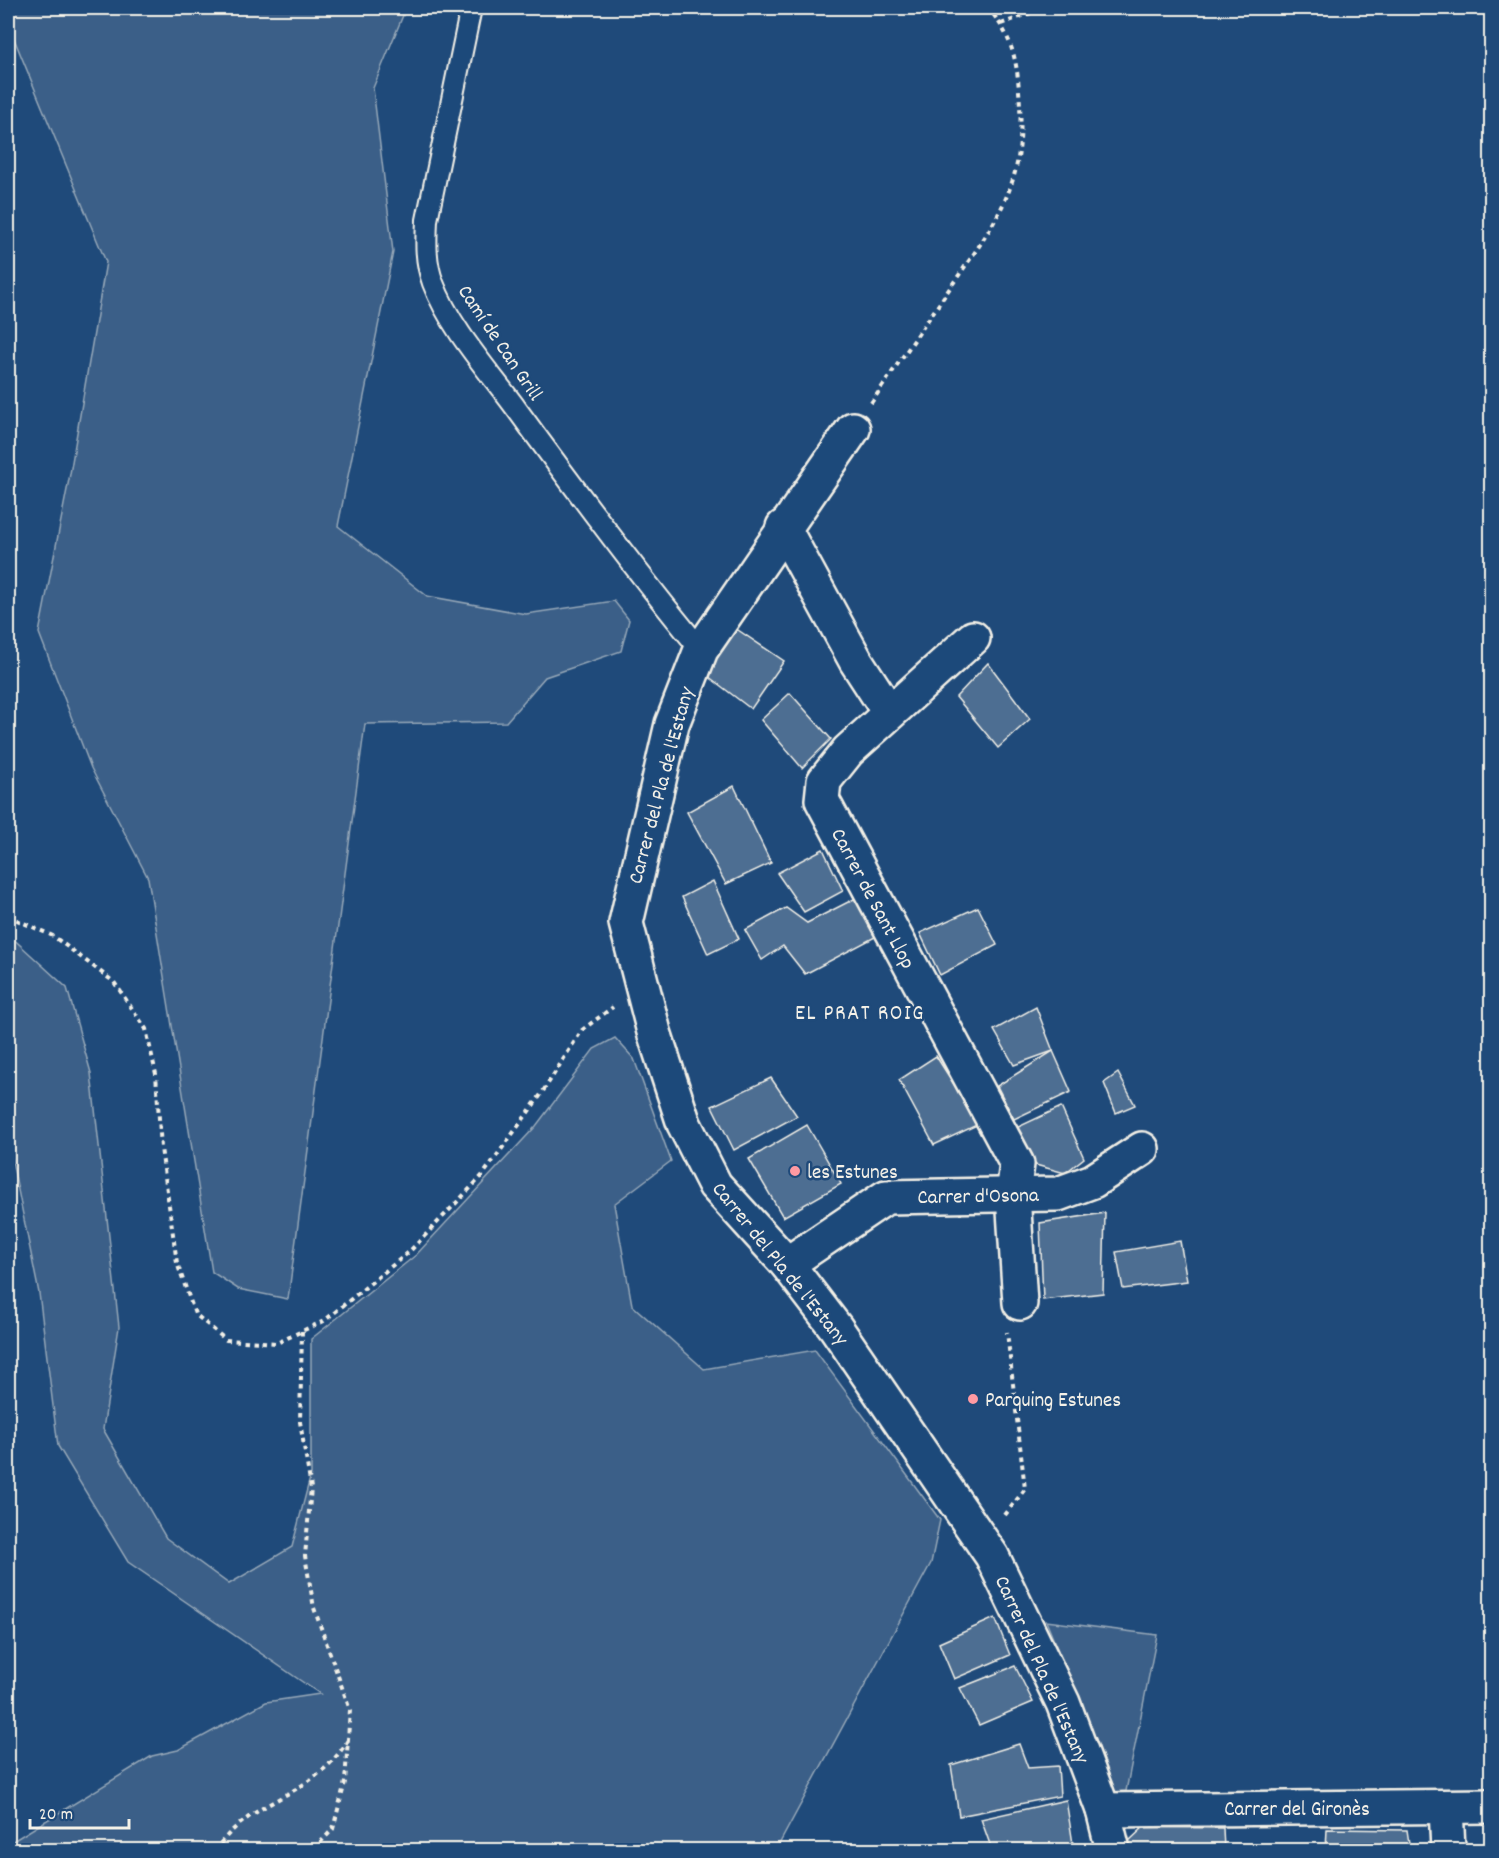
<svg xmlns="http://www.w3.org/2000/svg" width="1499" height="1858" font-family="Dekko,sans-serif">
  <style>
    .green { fill: #3a5f88; stroke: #97a8b8; stroke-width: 1.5 }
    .building { fill: #4d6e92; stroke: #f4f1e8; stroke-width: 1.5 }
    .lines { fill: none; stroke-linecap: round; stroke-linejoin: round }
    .lane-casing { stroke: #f4f1e8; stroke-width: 24 }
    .street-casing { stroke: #f4f1e8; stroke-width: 38 }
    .path { stroke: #f4f1e8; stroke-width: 4; stroke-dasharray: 4.5 4.5; stroke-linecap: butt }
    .lane { stroke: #1f4a7a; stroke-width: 20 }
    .street { stroke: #1f4a7a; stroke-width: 33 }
    .poi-dot { fill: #ff9aa2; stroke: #1f4a7a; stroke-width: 2 }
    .labels { text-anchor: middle; stroke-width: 5; stroke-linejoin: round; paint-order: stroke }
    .street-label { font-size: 21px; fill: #f4f1e8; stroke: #1f4a7a }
    .poi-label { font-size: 21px; fill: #f4f1e8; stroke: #1f4a7a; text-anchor: start }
    .neighbourhood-label { font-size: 22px; letter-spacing: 1.5px; fill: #f4f1e8; stroke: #1f4a7a }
  </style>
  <rect width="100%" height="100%" fill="#1f4a7a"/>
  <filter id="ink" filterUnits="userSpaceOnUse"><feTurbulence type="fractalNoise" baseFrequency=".0167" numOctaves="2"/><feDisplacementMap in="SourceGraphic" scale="12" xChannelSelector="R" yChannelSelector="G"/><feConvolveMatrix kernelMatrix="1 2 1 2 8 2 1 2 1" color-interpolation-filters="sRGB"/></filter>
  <g filter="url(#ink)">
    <g class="green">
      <polygon points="8,8 406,8 373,88 393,252 338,526 427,596 526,614 614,601 629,620 621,651 545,677 506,722 365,724 288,1299 238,1289 212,1272 148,878 91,768 39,633 70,474 106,262 8,24"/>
      <polygon points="8,934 67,988 91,1073 119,1327 103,1429 166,1538 229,1584 292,1547 311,1474 311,1339 416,1255 536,1126 594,1049 615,1038 634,1059 671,1161 614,1204 632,1305 704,1369 815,1350 940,1520 931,1563 776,1850 8,1850 8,1844 152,1756 178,1750 266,1702 320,1694 128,1562 58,1446 39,1293 8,1141"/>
      <polygon points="1046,1621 1157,1635 1126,1791 1115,1792"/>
    </g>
    <g class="building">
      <polygon points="735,628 784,661 751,709 700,670"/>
      <polygon points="988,663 1030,719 998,748 956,697"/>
      <polygon points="790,693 831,739 802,768 761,720"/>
      <polygon points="734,786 771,863 726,884 687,812"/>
      <polygon points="823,849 843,891 804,912 777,873"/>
      <polygon points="713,881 739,939 708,954 682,897"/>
      <polygon points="856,898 877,936 805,974 783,946 762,960 745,930 786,908 807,923"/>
      <polygon points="978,907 997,945 940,975 920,933"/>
      <polygon points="1036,1007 1053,1051 1014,1065 994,1030"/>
      <polygon points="1053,1051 1071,1092 1014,1119 997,1086"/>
      <polygon points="936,1056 979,1124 934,1145 899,1080"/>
      <polygon points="1118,1073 1135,1105 1116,1113 1104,1083"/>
      <polygon points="771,1078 797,1116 734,1150 712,1106"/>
      <polygon points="1061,1107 1084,1158 1065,1173 1032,1164 1016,1128"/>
      <polygon points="807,1125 841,1184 783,1217 749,1159"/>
      <polygon points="1105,1213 1103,1293 1043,1300 1040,1223"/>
      <polygon points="1180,1241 1187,1281 1123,1289 1116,1252"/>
      <polygon points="995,1618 1010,1655 954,1679 939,1643"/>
      <polygon points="1015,1666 1033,1702 979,1725 960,1688"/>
      <polygon points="1019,1744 1028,1768 1058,1766 1060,1796 959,1816 951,1765"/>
      <polygon points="1066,1800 1074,1850 992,1850 981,1819"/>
      <polygon points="1144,1827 1223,1828 1224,1850 1131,1850 1129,1841"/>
      <polygon points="1327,1829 1407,1830 1410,1850 1326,1850"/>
    </g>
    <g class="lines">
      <g class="lane-casing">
        <path id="lane" d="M471,8L427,220C426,242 425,261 433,283C451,330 489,371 518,411C577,492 637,573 701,650"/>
      </g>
      <g class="street-casing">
        <g id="street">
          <polyline points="853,429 701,650 672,724 626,923 654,1032 684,1124 715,1185 787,1264 836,1328 992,1556 1063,1703 1103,1810 1113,1850"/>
          <polyline points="783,527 856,661 889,712"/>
          <polyline points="973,638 848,751 824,781 822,800 1017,1164 1013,1195 1020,1303"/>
          <polyline points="787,1264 886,1197 1058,1194 1093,1181 1142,1149"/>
          <polyline points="1446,1807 1448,1850"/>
          <polyline points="1103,1810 1492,1806"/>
        </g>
      </g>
      <g class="path">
        <polyline points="1001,24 1044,8"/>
        <path d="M871,403C895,368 919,333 943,298C970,258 1005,216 1016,168C1022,142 1021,116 1019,91C1017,58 1010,33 988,8"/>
        <polyline points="8,916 53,936 114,982 146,1029 156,1074 161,1148 177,1263 195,1314 226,1340 277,1343 302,1331 324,1321 409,1252 482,1176 540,1096 582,1030 613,1007"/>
        <polyline points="302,1331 300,1422 311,1488 305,1556 314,1608 350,1710 345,1782 333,1829 313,1850"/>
        <polyline points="1005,1515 1025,1489 1007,1332"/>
        <path d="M214,1850C221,1843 228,1834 236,1827C276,1793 318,1789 348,1740"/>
      </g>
      <use href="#lane" class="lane"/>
      <use href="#street" class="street"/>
    </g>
  </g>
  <g class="poi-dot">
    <circle cx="795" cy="1171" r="6"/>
    <circle cx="973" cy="1399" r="6"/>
  </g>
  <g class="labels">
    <g class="street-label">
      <text transform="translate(501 342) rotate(56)" y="7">Camí de Can Grill</text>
      <text transform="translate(660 785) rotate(-75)" y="7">Carrer del Pla de l'Estany</text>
      <text transform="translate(874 898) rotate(62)" y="7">Carrer de Sant Llop</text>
      <text transform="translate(978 1195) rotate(-1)" y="7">Carrer d'Osona</text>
      <text transform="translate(781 1263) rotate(51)" y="7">Carrer del Pla de l'Estany</text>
      <text transform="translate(1043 1669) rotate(66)" y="7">Carrer del Pla de l'Estany</text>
      <text x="1297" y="1815">Carrer del Gironès</text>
    </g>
    <g class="poi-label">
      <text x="807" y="1178">les Estunes</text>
      <text x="985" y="1406">Parquing Estunes</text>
    </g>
    <g class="neighbourhood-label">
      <text x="860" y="1019">EL PRAT ROIG</text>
    </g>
  </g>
  <rect width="1499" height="1858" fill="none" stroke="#1f4a7a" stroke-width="30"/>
  <rect x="15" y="15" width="1469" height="1828" fill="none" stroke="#f4f1e8" stroke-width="2" filter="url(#ink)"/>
  <path d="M30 1819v9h99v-9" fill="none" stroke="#f4f1e8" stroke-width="3"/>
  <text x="39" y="1819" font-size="18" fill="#f4f1e8" stroke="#1f4a7a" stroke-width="4.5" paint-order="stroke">20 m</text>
</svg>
